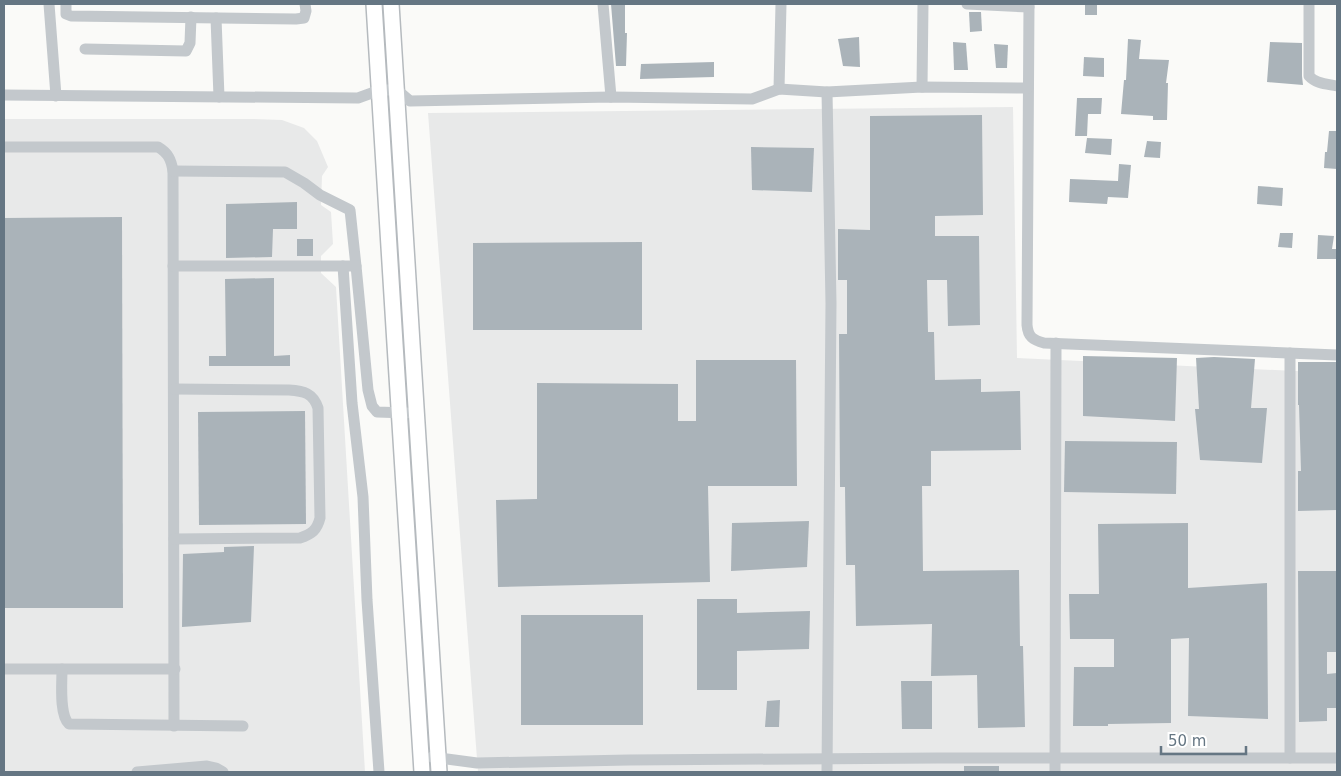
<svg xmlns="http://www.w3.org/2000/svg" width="1341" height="776" font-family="'DejaVu Sans',sans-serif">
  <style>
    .built { fill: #e8e9e9 }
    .building { fill: #aab3b9 }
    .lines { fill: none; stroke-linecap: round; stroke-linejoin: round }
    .major-casing { stroke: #b5babe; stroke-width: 18 }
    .minor { stroke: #c3c8cc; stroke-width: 11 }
    .major { stroke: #fff; stroke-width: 15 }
  </style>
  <rect width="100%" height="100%" fill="#fafaf8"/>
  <g class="built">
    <polygon points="1013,107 1017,358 1337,373 1337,772 478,772 428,113"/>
    <polygon points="4,119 254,119 282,120 304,128 317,141 328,167 322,176 321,205 331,212 333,244 321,256 321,273 336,287 365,772 4,772"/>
  </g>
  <g class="building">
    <polygon points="611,4 625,4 625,33 627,33 626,66 616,66"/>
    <rect x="1085" y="4" width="12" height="11"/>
    <polygon points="969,12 981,12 982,31 970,32"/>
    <polygon points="859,37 860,67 843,66 838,39"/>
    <polygon points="1128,39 1141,40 1139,59 1169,60 1166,83 1168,83 1167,120 1153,120 1153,116 1121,114 1124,80 1126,80"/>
    <polygon points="953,42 966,43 968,70 954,70"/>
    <polygon points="1270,42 1302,43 1302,76 1303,85 1267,82"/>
    <polygon points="994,44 1008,45 1007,68 996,68"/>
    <polygon points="1084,57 1104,58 1104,77 1083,76"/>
    <polygon points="714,62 714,77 640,79 641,64"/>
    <polygon points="1077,98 1102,98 1101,114 1088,114 1087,136 1075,136"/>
    <polygon points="982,115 983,215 935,216 935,236 979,236 980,325 948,326 947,280 927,280 928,332 934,332 935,380 981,379 981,392 1020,391 1021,450 931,451 931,486 922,486 923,571 1019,570 1020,646 1023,646 1025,727 978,728 977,675 931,676 932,624 856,626 855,565 846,565 845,487 840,487 839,334 847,334 847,280 838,280 838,229 870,230 870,116"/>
    <polygon points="1329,131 1337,131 1337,169 1324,168 1325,152 1327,152"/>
    <polygon points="1087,138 1112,139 1111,155 1085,153"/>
    <polygon points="1147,141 1161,142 1160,158 1144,157"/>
    <polygon points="751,147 814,148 812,192 752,190"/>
    <polygon points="1119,164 1131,165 1128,198 1108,197 1107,204 1069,202 1070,179 1118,181"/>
    <polygon points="1258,186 1283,188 1282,206 1257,204"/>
    <polygon points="297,202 297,229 273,229 272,257 226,258 226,204"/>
    <polygon points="122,217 123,608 4,608 4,218"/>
    <polygon points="1280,233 1293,233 1292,248 1278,247"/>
    <polygon points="1318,235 1334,236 1332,249 1337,249 1337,259 1317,259"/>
    <rect x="297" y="239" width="16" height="17"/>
    <polygon points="642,242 642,330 473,330 473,243"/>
    <polygon points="274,278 274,356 290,355 290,366 209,366 209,356 226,356 225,279"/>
    <polygon points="1083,356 1177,358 1175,421 1083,416"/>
    <polygon points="1214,357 1255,359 1251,408 1267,408 1262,463 1200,460 1195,409 1199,409 1196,358"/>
    <polygon points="696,360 796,360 797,486 708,486 710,582 498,587 496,500 537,499 537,383 678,384 678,421 696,421"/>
    <polygon points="1298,362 1337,362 1337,510 1298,511 1298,471 1301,471 1299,405 1298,405"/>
    <polygon points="305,411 306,524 199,525 198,412"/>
    <polygon points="1065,441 1177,442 1176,494 1064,492"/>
    <polygon points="809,521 807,567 731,571 732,523"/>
    <polygon points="1188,523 1188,588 1267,583 1268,719 1188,716 1189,638 1171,639 1171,723 1108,724 1108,726 1073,726 1074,667 1114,667 1114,639 1070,639 1069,594 1099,594 1098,524"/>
    <polygon points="254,546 251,622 182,627 183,554 224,552 224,547"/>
    <polygon points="1298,571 1337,571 1337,652 1327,652 1327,674 1337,673 1337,708 1327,708 1327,721 1299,722"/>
    <polygon points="697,599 737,599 737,613 810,611 809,649 737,651 737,690 697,690"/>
    <rect x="521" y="615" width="122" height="110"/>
    <polygon points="901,681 932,681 932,729 902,729"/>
    <polygon points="780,700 779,727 765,727 767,701"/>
    <rect x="964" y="766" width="35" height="6"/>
  </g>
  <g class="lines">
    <g class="major-casing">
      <g id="major">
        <path d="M374,4C391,260 404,516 422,772"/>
        <path d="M391,4C408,260 421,516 439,772"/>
      </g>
    </g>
    <g class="minor">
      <polyline points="49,4 56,96"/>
      <polyline points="66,4 66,14 71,16 296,19 304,18 306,11 305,4"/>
      <polyline points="603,4 611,97"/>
      <polyline points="967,4 1029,7"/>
      <path d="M1029,4L1027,325C1028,337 1033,340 1044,343L1337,355"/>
      <path d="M1309,4V76C1316,84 1328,84 1337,86"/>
      <polyline points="216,18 219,97"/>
      <polyline points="85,49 186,51 190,43 191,17"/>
      <polyline points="922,87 923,4"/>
      <polyline points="779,89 781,4"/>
      <polyline points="4,95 358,98 380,90 397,90 410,101 611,97 752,99 779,89 827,92 922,87 1028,88"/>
      <path d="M4,147H158C168,153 171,159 173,171L174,726"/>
      <polyline points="173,171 285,172 304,183 320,195 350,210 356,266"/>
      <polyline points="173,266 343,266"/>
      <polyline points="1290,353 1290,758"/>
      <path d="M174,389L289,390C304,391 313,393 318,408L320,518C317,530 312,534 300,538L174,539"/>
      <polyline points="4,669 175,669"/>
      <path d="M62,669C62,683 59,715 69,724L243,726"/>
      <polyline points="432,757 477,763 629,760 937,758 1337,758"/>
      <polyline points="137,772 207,766 216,768 223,772"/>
      <polyline points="379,772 367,600 363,497 352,403 343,266 356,266 368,390 372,406 377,412 407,413"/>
      <polyline points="827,772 831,303 827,92"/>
      <polyline points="1055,772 1056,343"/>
    </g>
    <use href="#major" class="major"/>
  </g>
  <rect width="1341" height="776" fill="none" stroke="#657683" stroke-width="10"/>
  <path d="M1161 746v8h85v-8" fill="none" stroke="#657683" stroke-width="2.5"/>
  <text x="1168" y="746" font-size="15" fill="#657683" stroke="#ffffff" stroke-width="4" paint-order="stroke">50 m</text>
</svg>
